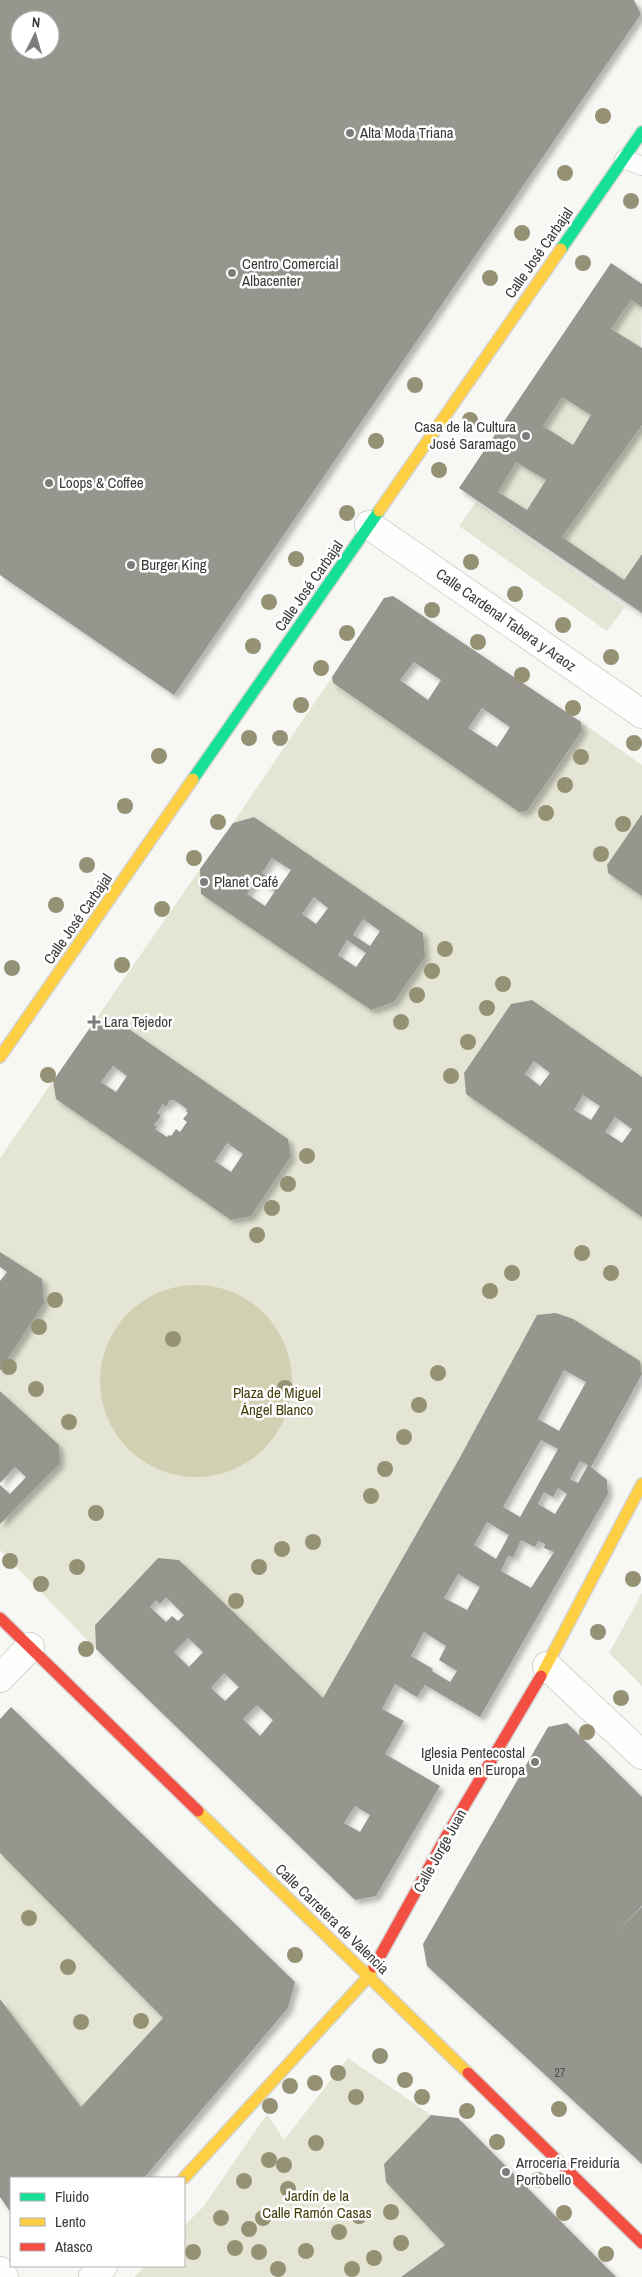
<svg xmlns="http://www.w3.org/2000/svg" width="642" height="2277" font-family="'Archivo Narrow',sans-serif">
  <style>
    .green { fill: #e5e5d5 }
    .water { fill: #d1d0b2 }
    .building { fill: #97968e; fill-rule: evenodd; filter: url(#shadow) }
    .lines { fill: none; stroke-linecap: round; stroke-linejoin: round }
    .lane-casing { stroke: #d4d4d2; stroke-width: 20 }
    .street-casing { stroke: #d4d4d2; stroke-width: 30 }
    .fast-casing { stroke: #d4d4d2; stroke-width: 14 }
    .slow-casing { stroke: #d4d4d2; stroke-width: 14 }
    .jam-casing { stroke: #d4d4d2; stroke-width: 14 }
    .lane { stroke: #fefefd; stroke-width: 18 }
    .street { stroke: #fefefd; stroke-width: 28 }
    .fast { stroke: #16e098; stroke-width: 11 }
    .slow { stroke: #ffcf43; stroke-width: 11 }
    .jam { stroke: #f24e42; stroke-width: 11 }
    .tree { fill: #949174 }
    .poi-dot { fill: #7c7c7a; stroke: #fff; stroke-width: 2 }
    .labels { text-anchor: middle; stroke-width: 5; stroke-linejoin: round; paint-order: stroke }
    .number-label { font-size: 12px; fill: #51514e }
    .poi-label { font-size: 15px; fill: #3a3a38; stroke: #fff; text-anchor: start }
    .street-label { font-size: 15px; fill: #3a3a38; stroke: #fff }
    .park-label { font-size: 15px; fill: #433e0b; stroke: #fff }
  </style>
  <defs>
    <filter id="shadow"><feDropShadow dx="4.5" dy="4.5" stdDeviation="2.5" flood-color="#0004"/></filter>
  </defs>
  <rect width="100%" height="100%" fill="#f7f7f4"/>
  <g class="green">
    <polygon points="631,300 642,307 641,348 611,329"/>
    <polygon points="562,397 591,415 573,445 543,426"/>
    <polygon points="642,425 642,554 624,580 562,537"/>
    <polygon points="516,462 546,480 527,510 498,492"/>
    <polygon points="476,502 625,607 607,631 459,526"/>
    <polygon points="332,677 333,684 519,812 527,811 582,732 581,722 642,765 642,814 607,865 608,873 642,896 642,1077 532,1000 511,1004 464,1073 466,1094 642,1217 642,1373 640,1361 601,1337 537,1316 459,1459 323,1698 179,1560 158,1558 95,1624 96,1649 0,1550 0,1524 59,1445 0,1391 0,1371 44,1303 42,1279 0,1252 0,1158 53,1081 56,1099 231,1220 251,1216 291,1156 288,1139 113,1018 94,1022 200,869 371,1010 394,1002 425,957 423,933 254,817 233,823"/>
    <polygon points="642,1593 642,1686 609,1653"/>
    <polygon points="0,1853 163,2018 81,2107 0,1999"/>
    <polygon points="348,2058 431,2115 384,2164 386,2182 445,2245 401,2277 134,2277 145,2266 184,2266 184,2226 204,2206 267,2114 284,2140"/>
  </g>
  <circle class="water" cx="196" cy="1381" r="96"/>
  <g class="building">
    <path d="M0,0H634L641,14L174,695L0,575ZM20,20H50V50H20Z"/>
    <path d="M611,263L642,284V307L631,300L611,329L642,348V425L562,537L624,580L642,554V613L459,488ZM562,397L591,415L573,445L543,426ZM516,462L546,480L527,510L498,492Z"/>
    <path d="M393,596L581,722L582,731L527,811L519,812L333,683L332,677L384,598ZM414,662L441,680L428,700L400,680ZM482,708L510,727L497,747L468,728Z"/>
    <polygon points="642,814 642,896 608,873 607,865"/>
    <path d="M254,817L423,933L425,957L394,1002L371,1010L201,894L200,869L233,823ZM272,858L291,870L280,886L262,873ZM257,879L275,891L265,906L247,894ZM314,897L328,908L316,924L302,914ZM363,919L380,931L370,946L353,935ZM347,940L366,953L356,967L338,955Z"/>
    <path d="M532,1000L642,1077V1217L466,1094L464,1073L511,1004ZM534,1061L550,1073L540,1086L525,1074ZM583,1095L600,1106L591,1120L574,1110ZM615,1117L632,1129L622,1143L605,1132Z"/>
    <path d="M113,1018L288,1139L291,1156L251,1216L231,1220L56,1099L53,1081L94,1022ZM113,1066L127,1076L116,1092L101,1082ZM170,1100H174L187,1109L186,1111L188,1113L183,1119L187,1122L180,1132L176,1129L171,1136L169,1135L167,1137L155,1129L157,1127L154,1125L161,1116L157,1113L163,1104L166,1107ZM227,1143L243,1154L231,1172L215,1161Z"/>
    <polygon points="0,1252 42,1279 44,1303 0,1371 0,1281 7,1272 0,1267"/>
    <path d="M556,1313L573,1319L640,1361L642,1374L591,1467L607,1480L608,1494L480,1717L425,1685L417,1697L395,1684L382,1709L404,1721L385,1754L440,1786L376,1896L355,1900L96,1649L95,1625L158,1558L179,1560L323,1698L459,1459L537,1315ZM564,1370L586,1382L559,1431L538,1419ZM541,1440L558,1449L520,1517L503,1507ZM580,1461L588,1465L578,1483L570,1479ZM558,1488L567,1494L555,1514L538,1504L544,1492L553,1497ZM487,1522L509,1535L496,1559L474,1545ZM521,1540L535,1547L538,1541L545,1544L544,1548L554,1552L531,1588L501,1571L508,1556L513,1557ZM458,1574L480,1587L467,1610L444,1598ZM166,1597L184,1615L178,1621L172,1616L166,1622L150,1607L156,1600L160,1604ZM424,1632L446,1646L439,1660L457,1671L450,1682L432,1671L433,1669L411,1656ZM188,1638L203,1652L189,1667L174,1652ZM224,1673L239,1687L225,1701L211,1688ZM257,1705L273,1720L260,1736L243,1719ZM355,1806L370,1815L360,1832L344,1823Z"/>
    <polygon points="0,1391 59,1445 60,1463 0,1524 0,1485 10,1494 26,1477 15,1467 0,1483"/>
    <polygon points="11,1707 295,1982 288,2008 144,2178 11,2178 11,2213 0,2197 0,1999 81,2107 163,2018 0,1853 0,1719"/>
    <polygon points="567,1723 642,1797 642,1906 616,1932 642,1907 642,2164 427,1966 423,1944 548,1727"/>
    <polygon points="431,2115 458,2118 616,2277 401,2277 445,2245 386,2182 384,2164"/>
  </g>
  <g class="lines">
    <g class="lane-casing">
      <polyline id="lane" points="624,159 642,166"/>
    </g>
    <g class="street-casing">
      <g id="street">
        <polyline points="369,525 642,714"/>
        <polyline points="547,1666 642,1755"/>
        <polyline points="0,1678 30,1647"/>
        <polyline points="0,2271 4,2277"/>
        <polyline points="93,2277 103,2266"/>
      </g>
    </g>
    <g class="fast-casing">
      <g id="fast">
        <polyline points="561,249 642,132"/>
        <polyline points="193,779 379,511"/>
      </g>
    </g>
    <g class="slow-casing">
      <g id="slow">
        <polyline points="379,511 561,249"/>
        <polyline points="0,1057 193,779"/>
        <polyline points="541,1676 642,1484"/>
        <polyline points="198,1811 468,2073"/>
        <polyline points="184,2178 369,1976 374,1967"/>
      </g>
    </g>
    <g class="jam-casing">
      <g id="jam">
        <polyline points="0,1618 198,1811"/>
        <polyline points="374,1967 447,1835 541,1676"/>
        <polyline points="468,2073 642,2243"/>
      </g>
    </g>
    <use href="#lane" class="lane"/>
    <use href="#street" class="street"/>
    <use href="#fast" class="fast"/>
    <use href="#slow" class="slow"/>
    <use href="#jam" class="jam"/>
  </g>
  <g class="tree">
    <circle cx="603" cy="116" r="8"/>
    <circle cx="565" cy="173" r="8"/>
    <circle cx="631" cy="201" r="8"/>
    <circle cx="522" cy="233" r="8"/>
    <circle cx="583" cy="263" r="8"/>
    <circle cx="490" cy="278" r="8"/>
    <circle cx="415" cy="385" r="8"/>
    <circle cx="470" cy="420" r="8"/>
    <circle cx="376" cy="441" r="8"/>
    <circle cx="439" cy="470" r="8"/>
    <circle cx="347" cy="513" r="8"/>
    <circle cx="296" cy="559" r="8"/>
    <circle cx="471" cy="562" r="8"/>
    <circle cx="515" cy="594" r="8"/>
    <circle cx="269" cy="602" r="8"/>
    <circle cx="432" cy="610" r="8"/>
    <circle cx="563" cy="625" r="8"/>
    <circle cx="347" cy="633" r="8"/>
    <circle cx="478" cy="642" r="8"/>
    <circle cx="253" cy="646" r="8"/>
    <circle cx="611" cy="657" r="8"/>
    <circle cx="321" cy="668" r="8"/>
    <circle cx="522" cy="675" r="8"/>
    <circle cx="301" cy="705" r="8"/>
    <circle cx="573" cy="708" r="8"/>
    <circle cx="249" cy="738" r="8"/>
    <circle cx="280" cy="738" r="8"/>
    <circle cx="634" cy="743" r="8"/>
    <circle cx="159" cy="756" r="8"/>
    <circle cx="581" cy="757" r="8"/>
    <circle cx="565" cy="785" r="8"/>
    <circle cx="125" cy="806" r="8"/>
    <circle cx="546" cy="813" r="8"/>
    <circle cx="218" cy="822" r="8"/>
    <circle cx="623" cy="824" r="8"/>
    <circle cx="601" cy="854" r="8"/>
    <circle cx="194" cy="858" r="8"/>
    <circle cx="87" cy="865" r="8"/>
    <circle cx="56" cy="905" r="8"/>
    <circle cx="162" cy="909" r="8"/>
    <circle cx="445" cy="949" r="8"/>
    <circle cx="122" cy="965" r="8"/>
    <circle cx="12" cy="968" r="8"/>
    <circle cx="432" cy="971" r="8"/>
    <circle cx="503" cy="984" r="8"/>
    <circle cx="417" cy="995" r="8"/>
    <circle cx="487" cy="1008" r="8"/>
    <circle cx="401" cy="1022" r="8"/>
    <circle cx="468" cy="1042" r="8"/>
    <circle cx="48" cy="1075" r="8"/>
    <circle cx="451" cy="1076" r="8"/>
    <circle cx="307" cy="1156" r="8"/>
    <circle cx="288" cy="1184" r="8"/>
    <circle cx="272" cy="1208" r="8"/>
    <circle cx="257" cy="1235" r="8"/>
    <circle cx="582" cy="1253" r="8"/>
    <circle cx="512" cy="1273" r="8"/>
    <circle cx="611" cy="1273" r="8"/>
    <circle cx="490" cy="1291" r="8"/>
    <circle cx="55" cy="1300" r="8"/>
    <circle cx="39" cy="1327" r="8"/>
    <circle cx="173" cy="1339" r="8"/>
    <circle cx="9" cy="1367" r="8"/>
    <circle cx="438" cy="1373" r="8"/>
    <circle cx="285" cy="1388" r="8"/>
    <circle cx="36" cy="1389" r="8"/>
    <circle cx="419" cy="1405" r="8"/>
    <circle cx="69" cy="1422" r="8"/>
    <circle cx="404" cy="1437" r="8"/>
    <circle cx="385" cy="1469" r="8"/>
    <circle cx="371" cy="1496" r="8"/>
    <circle cx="96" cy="1513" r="8"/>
    <circle cx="313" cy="1542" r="8"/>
    <circle cx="282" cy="1549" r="8"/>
    <circle cx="10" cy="1561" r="8"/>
    <circle cx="77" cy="1567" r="8"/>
    <circle cx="259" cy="1567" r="8"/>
    <circle cx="633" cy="1579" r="8"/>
    <circle cx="41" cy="1584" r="8"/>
    <circle cx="236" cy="1601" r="8"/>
    <circle cx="598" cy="1632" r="8"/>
    <circle cx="86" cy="1649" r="8"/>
    <circle cx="621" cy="1698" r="8"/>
    <circle cx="587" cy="1732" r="8"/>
    <circle cx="29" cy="1918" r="8"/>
    <circle cx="295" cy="1955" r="8"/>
    <circle cx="68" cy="1967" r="8"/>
    <circle cx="141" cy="2021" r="8"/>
    <circle cx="81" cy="2022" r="8"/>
    <circle cx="380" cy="2056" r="8"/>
    <circle cx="338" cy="2073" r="8"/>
    <circle cx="405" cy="2080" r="8"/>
    <circle cx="315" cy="2083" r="8"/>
    <circle cx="290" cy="2086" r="8"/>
    <circle cx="356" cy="2097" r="8"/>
    <circle cx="422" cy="2097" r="8"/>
    <circle cx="270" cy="2106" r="8"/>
    <circle cx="559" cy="2109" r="8"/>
    <circle cx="467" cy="2111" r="8"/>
    <circle cx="497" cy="2142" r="8"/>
    <circle cx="316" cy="2143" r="8"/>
    <circle cx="269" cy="2160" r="8"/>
    <circle cx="284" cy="2165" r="8"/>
    <circle cx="538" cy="2180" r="8"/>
    <circle cx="244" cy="2181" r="8"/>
    <circle cx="288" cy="2189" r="8"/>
    <circle cx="391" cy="2212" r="8"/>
    <circle cx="564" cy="2213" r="8"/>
    <circle cx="359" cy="2216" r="8"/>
    <circle cx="221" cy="2218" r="8"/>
    <circle cx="263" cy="2218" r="8"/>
    <circle cx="249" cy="2229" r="8"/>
    <circle cx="339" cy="2232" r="8"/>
    <circle cx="401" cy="2243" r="8"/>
    <circle cx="235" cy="2248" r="8"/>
    <circle cx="306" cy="2251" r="8"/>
    <circle cx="193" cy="2252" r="8"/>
    <circle cx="259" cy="2252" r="8"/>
    <circle cx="606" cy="2254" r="8"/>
    <circle cx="374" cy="2258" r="8"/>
    <circle cx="278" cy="2269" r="8"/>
    <circle cx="352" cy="2269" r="8"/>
  </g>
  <g class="poi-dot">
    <circle cx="350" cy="133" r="5"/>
    <circle cx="232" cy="273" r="5"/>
    <circle cx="526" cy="436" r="5"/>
    <circle cx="49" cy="483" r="5"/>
    <circle cx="131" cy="565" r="5"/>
    <circle cx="204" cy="882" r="5"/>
    <path d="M91.5 1014.5h5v5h5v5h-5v5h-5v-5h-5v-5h5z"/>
    <circle cx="535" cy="1762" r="5"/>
    <circle cx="506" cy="2172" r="5"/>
  </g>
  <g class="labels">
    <g class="number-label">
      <text x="560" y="2077">27</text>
    </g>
    <g class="poi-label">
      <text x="360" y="138">Alta Moda Triana</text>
      <text x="242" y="269">Centro Comercial<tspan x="242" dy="17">Albacenter</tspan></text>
      <text x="516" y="432" text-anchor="end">Casa de la Cultura<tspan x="516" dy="17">José Saramago</tspan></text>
      <text x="59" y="488">Loops &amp; Coffee</text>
      <text x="141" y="570">Burger King</text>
      <text x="214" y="887">Planet Café</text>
      <text x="104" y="1027">Lara Tejedor</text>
      <text x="525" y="1758" text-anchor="end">Iglesia Pentecostal<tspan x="525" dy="17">Unida en Europa</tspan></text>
      <text x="516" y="2168">Arrocería Freiduría<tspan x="516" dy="17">Portobello</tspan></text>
    </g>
    <g class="street-label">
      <text transform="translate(539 253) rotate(-55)" y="5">Calle José Carbajal</text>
      <text transform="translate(309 586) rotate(-55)" y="5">Calle José Carbajal</text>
      <text transform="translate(506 620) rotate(35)" y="5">Calle Cardenal Tabera y Araoz</text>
      <text transform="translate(78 919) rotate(-55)" y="5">Calle José Carbajal</text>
      <text transform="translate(440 1851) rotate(-61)" y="5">Calle Jorge Juan</text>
      <text transform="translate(332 1919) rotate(44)" y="5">Calle Carretera de Valencia</text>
    </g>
    <g class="park-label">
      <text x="277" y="1398">Plaza de Miguel<tspan x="277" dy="17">Ángel Blanco</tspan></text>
      <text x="317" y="2201">Jardín de la<tspan x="317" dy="17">Calle Ramón Casas</tspan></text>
    </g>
  </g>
  <rect x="10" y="2177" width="175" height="90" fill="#ffffff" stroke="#b0b0af"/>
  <rect x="20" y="2193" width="25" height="8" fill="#16e098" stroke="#b0b0af"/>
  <text x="55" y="2202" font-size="15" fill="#3a3a38">Fluido</text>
  <rect x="20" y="2218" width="25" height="8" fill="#ffcf43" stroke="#b0b0af"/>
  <text x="55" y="2227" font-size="15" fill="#3a3a38">Lento</text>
  <rect x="20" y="2243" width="25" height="8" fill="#f24e42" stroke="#b0b0af"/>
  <text x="55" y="2252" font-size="15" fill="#3a3a38">Atasco</text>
  <g transform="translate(35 35) rotate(5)"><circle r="24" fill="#ffffff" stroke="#b0b0af"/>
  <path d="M0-4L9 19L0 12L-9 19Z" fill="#7c7c7a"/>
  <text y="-8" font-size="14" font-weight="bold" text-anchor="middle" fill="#3a3a38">N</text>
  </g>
</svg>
